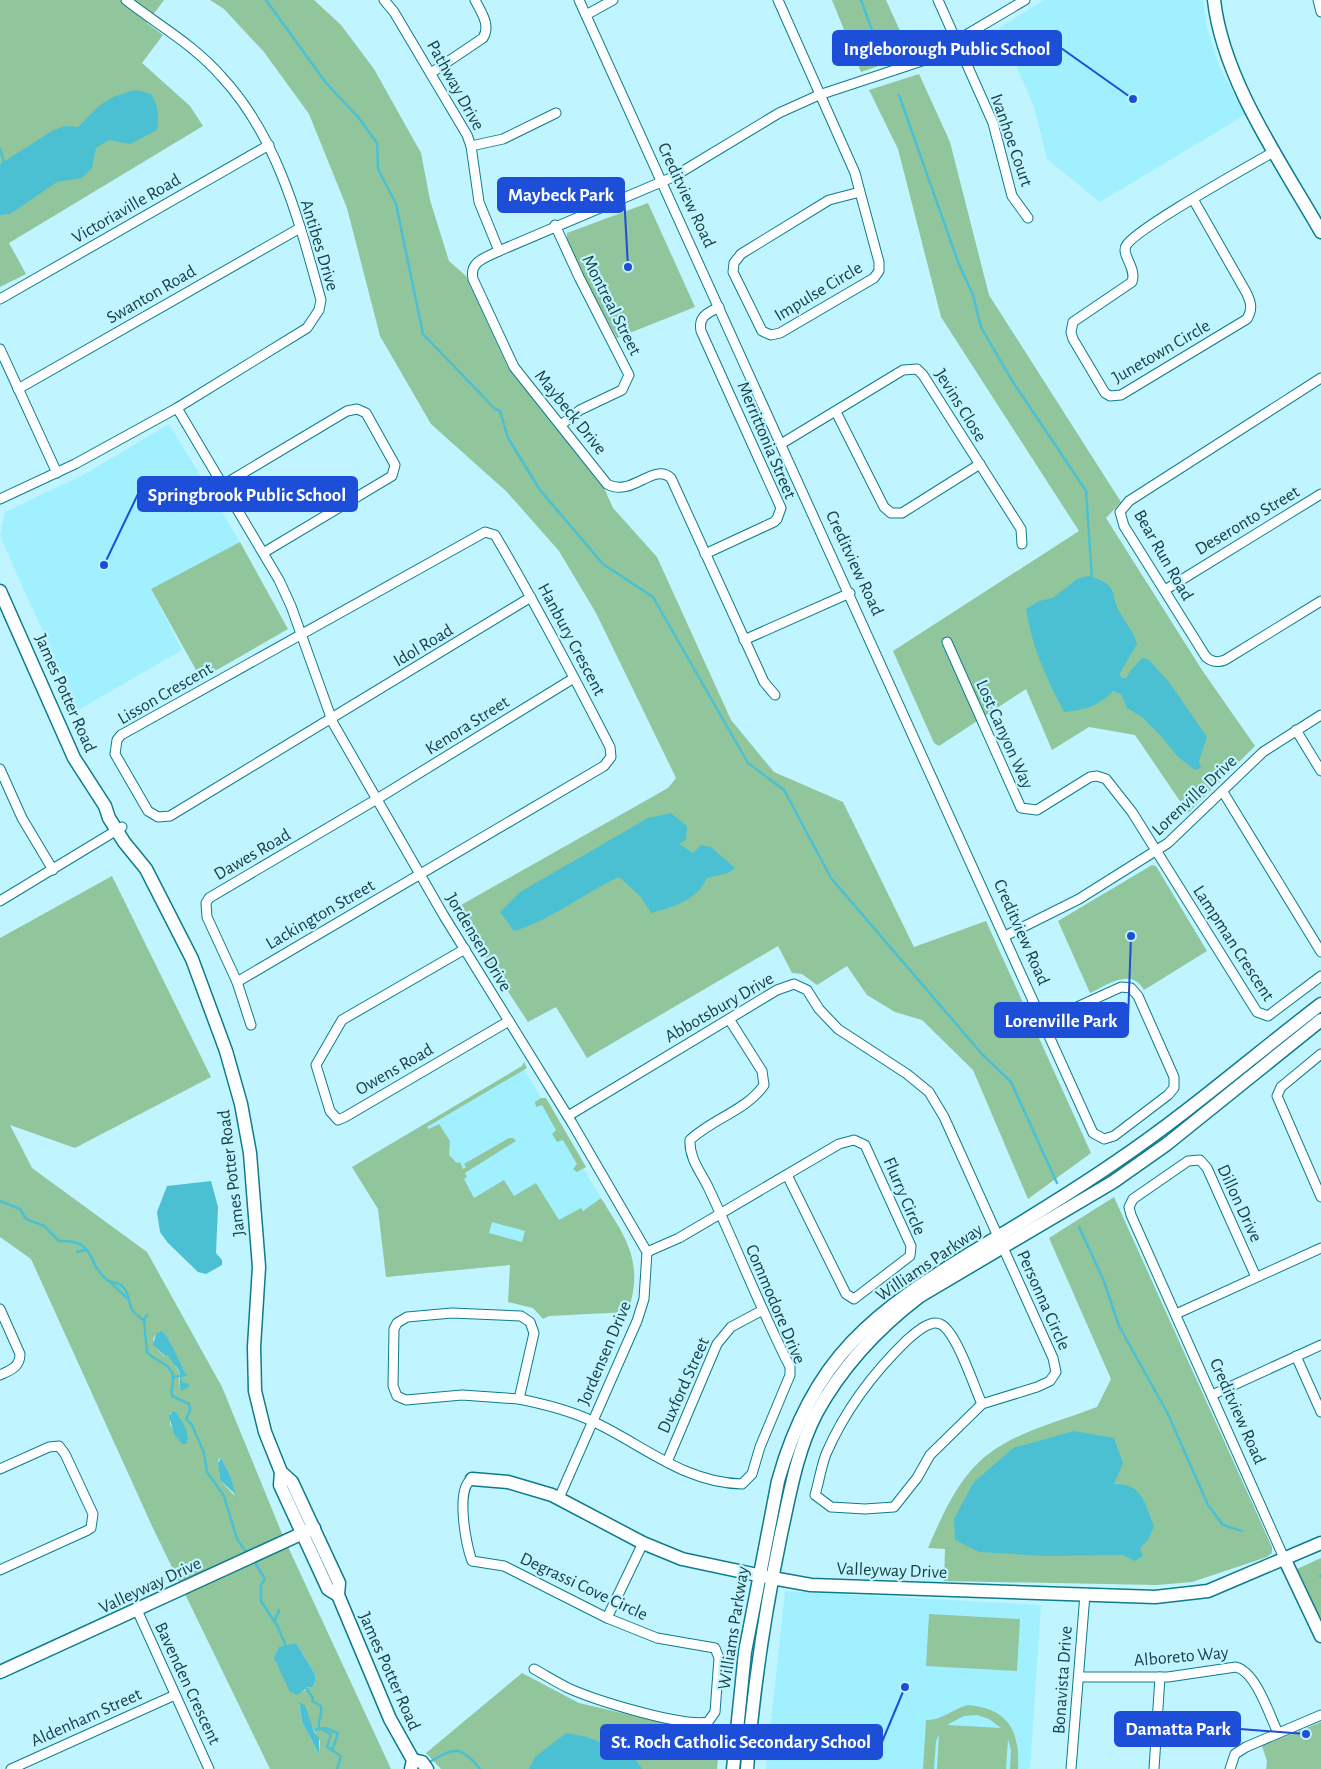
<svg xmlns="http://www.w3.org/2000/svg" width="1321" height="1769" font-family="'Alegreya Sans',sans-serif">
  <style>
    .built { fill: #a0f0ff }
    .green { fill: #91c69c; fill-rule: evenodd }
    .water { fill: #4bc0d3 }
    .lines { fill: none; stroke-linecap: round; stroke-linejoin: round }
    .stream { stroke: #4bc0d3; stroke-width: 2.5 }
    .street-casing { stroke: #0d7c8c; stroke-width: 11 }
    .secondary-casing { stroke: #0d7c8c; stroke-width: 15 }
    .street { stroke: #fff; stroke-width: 9 }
    .secondary { stroke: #fff; stroke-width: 12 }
    .labels { text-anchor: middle; stroke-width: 4.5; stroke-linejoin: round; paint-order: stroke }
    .street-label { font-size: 18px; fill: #194047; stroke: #c0f4fe }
    .leader { fill: none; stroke: #1d4ed8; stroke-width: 2 }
    .callout-dot { fill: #1d4ed8; stroke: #c0f4fe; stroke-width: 2 }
    .callout { fill: #1d4ed8; stroke: #1d4ed8; stroke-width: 2 }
    .callout-label { font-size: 19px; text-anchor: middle; font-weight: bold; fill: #fff }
  </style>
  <rect width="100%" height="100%" fill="#c0f4fe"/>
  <g class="built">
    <polygon points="1044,0 1203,0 1207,28 1219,66 1245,115 1100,202 1047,159 1034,106 999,28"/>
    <polygon points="169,424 240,542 151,589 182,650 78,710 0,536 5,512 85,474"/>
    <polygon points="522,1066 601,1198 510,1265 386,1277 378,1209 352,1167"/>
    <polygon points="785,1591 1041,1605 1030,1769 766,1769"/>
  </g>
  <g class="green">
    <polygon points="0,0 164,0 147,23 163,35 142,63 190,106 203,126 9,243 26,274 0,287"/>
    <polygon points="210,0 314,0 341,25 374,69 421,153 430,200 449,261 466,276 507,365 604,488 613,508 657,557 731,720 774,772 843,802 914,947 986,921 1091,1153 1028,1199 973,1070 922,1020 895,1012 867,995 847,966 817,985 802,974 792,973 778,946 587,1058 556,1007 528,1022 454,909 668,788 676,778 596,613 559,551 507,492 431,424 380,336 347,208 309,114 264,52 224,9"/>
    <polygon points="832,0 886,0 911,55 861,72"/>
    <polygon points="919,74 950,142 989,295 1121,502 1106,518 1202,670 1255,746 1188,813 1135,735 1089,727 1052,750 1026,689 939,746 934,743 893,651 1079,531 941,317 898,149 869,90"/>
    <polygon points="648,203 695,307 617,338 586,281 567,240 567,233"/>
    <polygon points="240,542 288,629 201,679 151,589"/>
    <path d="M1152,865L1156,866L1207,951L1144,990C1131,967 1107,985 1090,993L1058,921Z"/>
    <path d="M112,876L211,1077L75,1148L10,1125L32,1168L147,1252L222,1387L283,1536L391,1769H270L152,1526L31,1259L0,1237V938ZM156,1334L169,1340L176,1358L186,1374L181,1377L180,1391L179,1372L169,1355L165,1357L157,1349L153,1339ZM170,1413H176L188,1435L182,1444L170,1424ZM221,1458L230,1475L235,1496L220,1480L218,1460ZM296,1643L315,1674V1682L304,1691L276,1663L285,1647ZM299,1703L320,1741L319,1754L302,1722Z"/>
    <path d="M524,1062L527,1068L427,1127L429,1129L439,1124L450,1141L449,1155L457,1163L460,1162L463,1169L466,1167L464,1164L509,1138H513L516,1141L465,1173L467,1177L464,1179L474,1198L504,1180L514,1196L536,1183L559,1220L581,1208L583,1211L601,1198C627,1240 644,1261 628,1312L549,1316L543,1319L533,1308L508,1302L510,1265L386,1277L378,1209L352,1167L522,1066ZM492,1222L525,1231L522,1242L489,1233Z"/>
    <polygon points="541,1098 546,1098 586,1167 577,1172 573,1169 577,1164 563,1140 557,1142 552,1134 556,1130 542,1105 536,1107 535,1102"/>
    <path d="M1114,1197L1272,1547V1553L1267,1557L1192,1582L1157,1585L944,1581L945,1549L928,1548C941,1518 955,1485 979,1462C1010,1433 1058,1422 1097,1407L1111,1379L1049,1238Z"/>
    <polygon points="1321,1558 1321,1623 1297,1569"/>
    <polygon points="929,1614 1020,1619 1017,1671 926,1666"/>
    <polygon points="522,1673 579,1703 704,1732 720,1734 717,1769 441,1769 426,1753"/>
    <path d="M968,1705C1009,1709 1020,1731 1018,1769H1010L1011,1750L1008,1739L1006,1769H937L939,1735L936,1741L934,1769H923L926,1720C941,1721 952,1709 968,1705ZM977,1715L989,1719L1001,1728L947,1725L964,1716Z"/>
    <polygon points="1321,1722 1321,1769 1266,1769 1267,1761 1262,1746"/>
  </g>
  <g class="water">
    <path d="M136,90L151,94C159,107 159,116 157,130L130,144L109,140L96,148L92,168L82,178L57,182L10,214L0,215V164L52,131L64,126L78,127C101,104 103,98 136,90Z"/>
    <path d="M1088,576C1121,585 1108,593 1121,614C1127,625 1134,632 1137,644L1120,673L1121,678H1126L1131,670L1142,658L1148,659L1169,682L1207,737L1199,761L1201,768L1195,770L1177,756L1161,736L1142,717L1127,708L1121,694L1113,691C1099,706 1085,710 1064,712C1047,680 1031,645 1026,609L1039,601L1053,598L1077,579Z"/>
    <path d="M671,813L687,826L686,840L679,844L693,853L701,845L711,847L735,868L728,873L707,878C696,901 675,906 651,913L641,897L619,877C583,893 552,920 514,931L500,912L520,892L648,818Z"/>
    <polygon points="211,1181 218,1207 216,1253 222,1260 222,1265 206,1274 198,1272 168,1243 160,1232 157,1212 167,1186"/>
    <path d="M162,1331C171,1340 179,1362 187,1376L181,1377L182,1382L189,1384V1387L181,1391C179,1385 181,1377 179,1371C176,1365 171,1362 168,1355L166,1357L153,1345L156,1334Z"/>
    <path d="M172,1412H176C182,1423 192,1433 186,1444H182L174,1434L169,1416Z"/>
    <path d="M1074,1431L1114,1438L1123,1463L1114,1484C1143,1483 1144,1503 1154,1526L1148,1540L1140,1548L1143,1556L1135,1561L1123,1555L1047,1556L979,1552L955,1540L954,1519L973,1483L1013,1448Z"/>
    <polygon points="221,1458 230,1475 237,1500 234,1493 220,1480 218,1463"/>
    <polygon points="296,1643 315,1674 315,1682 312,1687 308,1687 297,1695 290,1692 274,1658 279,1647"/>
    <polygon points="299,1702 305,1705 314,1732 319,1738 319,1754 302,1722"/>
    <polygon points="566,1733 587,1737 633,1755 642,1769 529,1769 535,1757"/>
  </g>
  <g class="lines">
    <g class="stream">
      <polyline points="266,0 326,83 358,117 377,143 378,169 396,204 423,334 495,409 500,411 508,438 540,490 603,564 653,597 748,763 784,790 831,878 982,1054 1011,1082 1057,1183"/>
      <polyline points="861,0 880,52"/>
      <polyline points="899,95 958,262 973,295 981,327 1011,379 1086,491 1092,578"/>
      <polyline points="0,149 5,165"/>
      <path d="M0,1201L20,1209L26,1219L44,1226L59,1241C97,1239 86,1264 107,1280C113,1284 119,1281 124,1288C133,1300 124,1309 144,1320L147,1352C154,1361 171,1363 173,1376C174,1383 170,1389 172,1396L189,1404L190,1411L186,1419L192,1425L204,1453L207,1472L224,1496L237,1539L247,1553"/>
      <polyline points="1079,1227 1104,1281 1119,1326 1168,1414 1208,1505 1223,1525 1242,1531"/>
      <polyline points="77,1252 85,1250"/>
      <polyline points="110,1282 127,1298"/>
      <polyline points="144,1320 147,1315"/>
      <polyline points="173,1377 179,1376"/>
      <polyline points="254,1561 265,1579 261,1585 261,1601 278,1627 287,1649"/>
      <polyline points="1320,1576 1321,1576"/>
      <polyline points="275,1620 279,1610"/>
      <path d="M305,1686L313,1698L312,1701L321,1706C323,1715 317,1720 319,1728L331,1734L327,1747L341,1756L337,1769"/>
      <polyline points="315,1730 325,1728 338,1733 332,1751"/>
      <path d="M428,1763C453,1748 460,1744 480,1769"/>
    </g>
    <g class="street-casing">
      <g id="street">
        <polyline points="384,0 394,12 467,135 471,146 479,202 499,251"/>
        <polyline points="579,0 1093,1133 1104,1139 1114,1136 1168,1095 1174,1088 1174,1077 1138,996 1131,988 1121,987 1044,1022"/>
        <polyline points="778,0 855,173 860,192 879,262 879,271 874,278 780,333 771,335 762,331 733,272 734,263 741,254 829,200 860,192"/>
        <polyline points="938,0 993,123 1012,196 1028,218"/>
        <polyline points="1318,0 1321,12"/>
        <polyline points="586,15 613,0"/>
        <path d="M431,73L483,38C491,25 481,12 475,0"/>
        <polyline points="471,146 503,139 556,113"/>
        <path d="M1193,199L1246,292C1251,302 1253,309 1247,319L1121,395L1110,396L1105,393L1073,339L1071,332L1073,322L1132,282C1137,268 1121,255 1126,246C1133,230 1253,164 1275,151"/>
        <polyline points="555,225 579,277 629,375 622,390 580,410 561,425"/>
        <polyline points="0,299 269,145"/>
        <polyline points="0,349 57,473"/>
        <path d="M1321,378L1129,501L1120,512L1124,526L1206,657C1212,662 1217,663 1225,660L1321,601"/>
        <polyline points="18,389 300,228"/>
        <polyline points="177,408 279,580 291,606 333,723 444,916 572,1123 647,1252 644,1299 637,1321 559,1498"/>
        <polyline points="836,412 884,507 891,513 902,513 980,464"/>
        <polyline points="781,444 903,370 917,369 923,375 1021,529 1022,544"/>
        <polyline points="223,485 347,411 357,409 366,413 395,465 392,476 263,553"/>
        <path d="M0,499L75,464L177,408L307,328L319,310L321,300C299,221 278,137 221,76C194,45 158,25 126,0"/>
        <path d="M705,554L774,522L777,519L781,508L701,331C698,316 708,313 719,307"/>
        <polyline points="1165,590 1321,494"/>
        <polyline points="744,640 850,593"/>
        <polyline points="947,642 1021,808 1037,810 1090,777 1097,776 1106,779 1132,812 1257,1012 1268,1016 1321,976"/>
        <path d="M775,695L764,682L671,478C653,462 632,498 607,484L514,367L473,279C469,261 487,257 499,251L673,177L779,113L819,95L922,61L1025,0"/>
        <polyline points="1296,730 1321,771"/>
        <polyline points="0,769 22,818 53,870"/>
        <polyline points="1223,792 1321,952"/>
        <polyline points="0,901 122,827"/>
        <polyline points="1005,936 1079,899 1168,843 1263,752 1321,715"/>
        <polyline points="465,949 342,1020 316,1065 330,1111 338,1120 345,1117 509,1021"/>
        <path d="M237,982L604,766L611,757L610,747C573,675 536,604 495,535L485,532L121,735L117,740L115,754L148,811L158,817L170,816L531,597"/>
        <polyline points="251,1025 237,982 207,917 206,903 209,898 377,799 574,678"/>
        <polyline points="1321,1054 1281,1087 1277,1096 1321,1197"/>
        <path d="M568,1116L777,990L794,984L807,990L819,1009L838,1029L907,1074L929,1092L944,1117L1053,1358L1056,1372L1050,1381L1037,1387L982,1404L930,1455L917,1478L894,1507L865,1509L831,1507L815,1495C819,1482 821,1467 826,1454C845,1410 873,1373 907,1340C914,1334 930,1319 940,1324C956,1330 974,1387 982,1404"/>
        <polyline points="647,1252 679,1238 839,1144 854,1140 865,1145 911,1246 910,1256 854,1299 846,1294 787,1175"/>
        <polyline points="1256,1277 1207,1168 1200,1160 1188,1161 1133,1199 1129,1207 1131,1215 1284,1558"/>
        <path d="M0,1309L20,1354C20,1367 11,1370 0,1375"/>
        <polygon points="452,1313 521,1316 530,1322 534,1333 519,1399 462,1395 406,1400 397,1396 393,1386 394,1329 397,1323 407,1317"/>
        <polyline points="1176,1314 1321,1248"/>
        <polyline points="1296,1356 1321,1412"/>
        <polyline points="1212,1395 1321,1345"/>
        <path d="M519,1399C544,1404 569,1410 592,1421C642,1444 684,1483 742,1484L752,1474L760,1447L790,1375V1367C760,1308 737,1248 709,1189C701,1172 689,1159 690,1140C712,1119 747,1110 764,1085L762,1071L729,1019"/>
        <polyline points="667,1462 717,1344 731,1327 761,1311"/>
        <polyline points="0,1469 49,1447 59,1446 65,1454 93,1514 91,1528 86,1531 0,1570"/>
        <path d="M472,1479C455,1488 466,1545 472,1561L504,1566L607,1618L657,1638L715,1648L719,1658L715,1712L708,1722C680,1727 595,1700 568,1688C556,1682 545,1675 534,1669"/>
        <polyline points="137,1610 209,1769"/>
        <polyline points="607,1618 643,1543"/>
        <path d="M1079,1677H1168L1236,1667C1256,1672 1269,1714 1278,1733"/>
        <polyline points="11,1769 175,1695"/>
        <polyline points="1071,1769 1085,1594"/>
        <polyline points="1154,1769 1160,1677"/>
        <polyline points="1230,1769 1235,1754 1246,1747 1321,1715"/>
      </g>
    </g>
    <g class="secondary-casing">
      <g id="secondary">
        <path d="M1214,0C1223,80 1281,162 1321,232"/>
        <polyline points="0,591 74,758 105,806 109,818 124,842 146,869 192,959 226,1051 241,1104 250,1153 259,1267 254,1347 255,1391 265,1432 281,1472 280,1485 328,1589 338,1595"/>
        <polyline points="281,1472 292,1482 339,1583 338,1595 390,1719 413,1760 411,1769"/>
        <polyline points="472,1479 508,1482 552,1495 643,1543 682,1559 772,1578 811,1585 1155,1597 1208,1591 1321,1543"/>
        <polyline points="1284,1558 1321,1636"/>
        <polyline points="0,1672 314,1528"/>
        <polyline points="413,1760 422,1762 427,1769"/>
        <path d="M733,1769L745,1652L778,1481C792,1431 815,1381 852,1342C889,1303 934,1276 979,1248C1026,1220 1072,1192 1117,1161C1188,1113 1253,1056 1321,1004"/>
        <path d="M747,1769C753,1690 765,1611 781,1534C790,1493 797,1451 816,1414C841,1368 878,1328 920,1296L1113,1182L1167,1144L1321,1020"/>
      </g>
    </g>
    <use href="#street" class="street"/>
    <use href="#secondary" class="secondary"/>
  </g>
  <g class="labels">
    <g class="street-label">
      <text transform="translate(456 85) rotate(61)" y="6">Pathway Drive</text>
      <text transform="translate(1012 140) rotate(71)" y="6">Ivanhoe Court</text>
      <text transform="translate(687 195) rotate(65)" y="6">Creditview Road</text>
      <text transform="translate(126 208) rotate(-30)" y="6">Victoriaville Road</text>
      <text transform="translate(320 245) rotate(73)" y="6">Antibes Drive</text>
      <text transform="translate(818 291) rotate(-31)" y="6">Impulse Circle</text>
      <text transform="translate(151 294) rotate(-30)" y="6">Swanton Road</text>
      <text transform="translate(612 305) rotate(63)" y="6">Montreal Street</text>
      <text transform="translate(1161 351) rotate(-30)" y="6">Junetown Circle</text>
      <text transform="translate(961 405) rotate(58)" y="6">Jevins Close</text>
      <text transform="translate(571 412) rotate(51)" y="6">Maybeck Drive</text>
      <text transform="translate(767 440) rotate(67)" y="6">Merrittonia Street</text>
      <text transform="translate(1247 520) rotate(-31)" y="6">Deseronto Street</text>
      <text transform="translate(1164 555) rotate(60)" y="6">Bear Run Road</text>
      <text transform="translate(855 563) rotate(65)" y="6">Creditview Road</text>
      <text transform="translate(572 639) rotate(62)" y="6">Hanbury Crescent</text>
      <text transform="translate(423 645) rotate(-31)" y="6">Idol Road</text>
      <text transform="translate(66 693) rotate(66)" y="6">James Potter Road</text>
      <text transform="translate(165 693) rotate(-30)" y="6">Lisson Crescent</text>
      <text transform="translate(467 725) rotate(-32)" y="6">Kenora Street</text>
      <text transform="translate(1005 734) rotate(66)" y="6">Lost Canyon Way</text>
      <text transform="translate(1194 795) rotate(-43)" y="6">Lorenville Drive</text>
      <text transform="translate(252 854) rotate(-30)" y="6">Dawes Road</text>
      <text transform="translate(320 914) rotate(-30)" y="6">Lackington Street</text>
      <text transform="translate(1022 932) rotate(66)" y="6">Creditview Road</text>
      <text transform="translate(479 942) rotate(59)" y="6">Jordensen Drive</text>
      <text transform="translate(1234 943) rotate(57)" y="6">Lampman Crescent</text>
      <text transform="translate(719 1007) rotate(-30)" y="6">Abbotsbury Drive</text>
      <text transform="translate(394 1069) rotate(-30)" y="6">Owens Road</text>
      <text transform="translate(231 1173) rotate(-97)" y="6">James Potter Road</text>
      <text transform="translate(905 1196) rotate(67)" y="6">Flurry Circle</text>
      <text transform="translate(1240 1203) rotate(65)" y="6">Dillon Drive</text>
      <text transform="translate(929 1262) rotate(-34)" y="6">Williams Parkway</text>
      <text transform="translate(1044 1300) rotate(66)" y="6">Personna Circle</text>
      <text transform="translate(776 1304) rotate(67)" y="6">Commodore Drive</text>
      <text transform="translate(604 1353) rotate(-67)" y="6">Jordensen Drive</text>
      <text transform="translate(683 1385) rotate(-66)" y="6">Duxford Street</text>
      <text transform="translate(1238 1411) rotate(66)" y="6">Creditview Road</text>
      <text transform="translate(892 1570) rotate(2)" y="6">Valleyway Drive</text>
      <text transform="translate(150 1585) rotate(-25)" y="6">Valleyway Drive</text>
      <text transform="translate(584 1586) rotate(25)" y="6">Degrassi Cove Circle</text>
      <text transform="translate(733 1628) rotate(-81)" y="6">Williams Parkway</text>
      <text transform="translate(1181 1656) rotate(-5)" y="6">Alboreto Way</text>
      <text transform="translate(390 1671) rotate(66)" y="6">James Potter Road</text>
      <text transform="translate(1062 1680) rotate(-86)" y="6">Bonavista Drive</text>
      <text transform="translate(188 1683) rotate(65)" y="6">Bavenden Crescent</text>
      <text transform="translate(86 1717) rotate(-24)" y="6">Aldenham Street</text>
    </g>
  </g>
  <path class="leader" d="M1133 99L1061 48M628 267L624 195M104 565L138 494M1131 936L1128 1020M1306 1734L1240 1729M905 1687L882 1742"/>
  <g class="callout-dot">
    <circle cx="1133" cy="99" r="5"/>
    <circle cx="628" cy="267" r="5"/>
    <circle cx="104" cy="565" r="5"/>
    <circle cx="1131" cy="936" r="5"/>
    <circle cx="1306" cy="1734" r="5"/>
    <circle cx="905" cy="1687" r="5"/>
  </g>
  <g class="callout">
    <rect x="833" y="31" width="228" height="34" rx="5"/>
    <rect x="498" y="178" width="126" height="34" rx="5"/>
    <rect x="138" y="477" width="219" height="34" rx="5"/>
    <rect x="995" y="1003" width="133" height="34" rx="5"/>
    <rect x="1115" y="1712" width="125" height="34" rx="5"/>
    <rect x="601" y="1725" width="281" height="34" rx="5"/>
  </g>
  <g class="callout-label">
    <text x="947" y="55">Ingleborough Public School</text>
    <text x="561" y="201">Maybeck Park</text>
    <text x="247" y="501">Springbrook Public School</text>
    <text x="1061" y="1027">Lorenville Park</text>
    <text x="1178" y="1735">Damatta Park</text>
    <text x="741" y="1748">St. Roch Catholic Secondary School</text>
  </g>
</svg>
